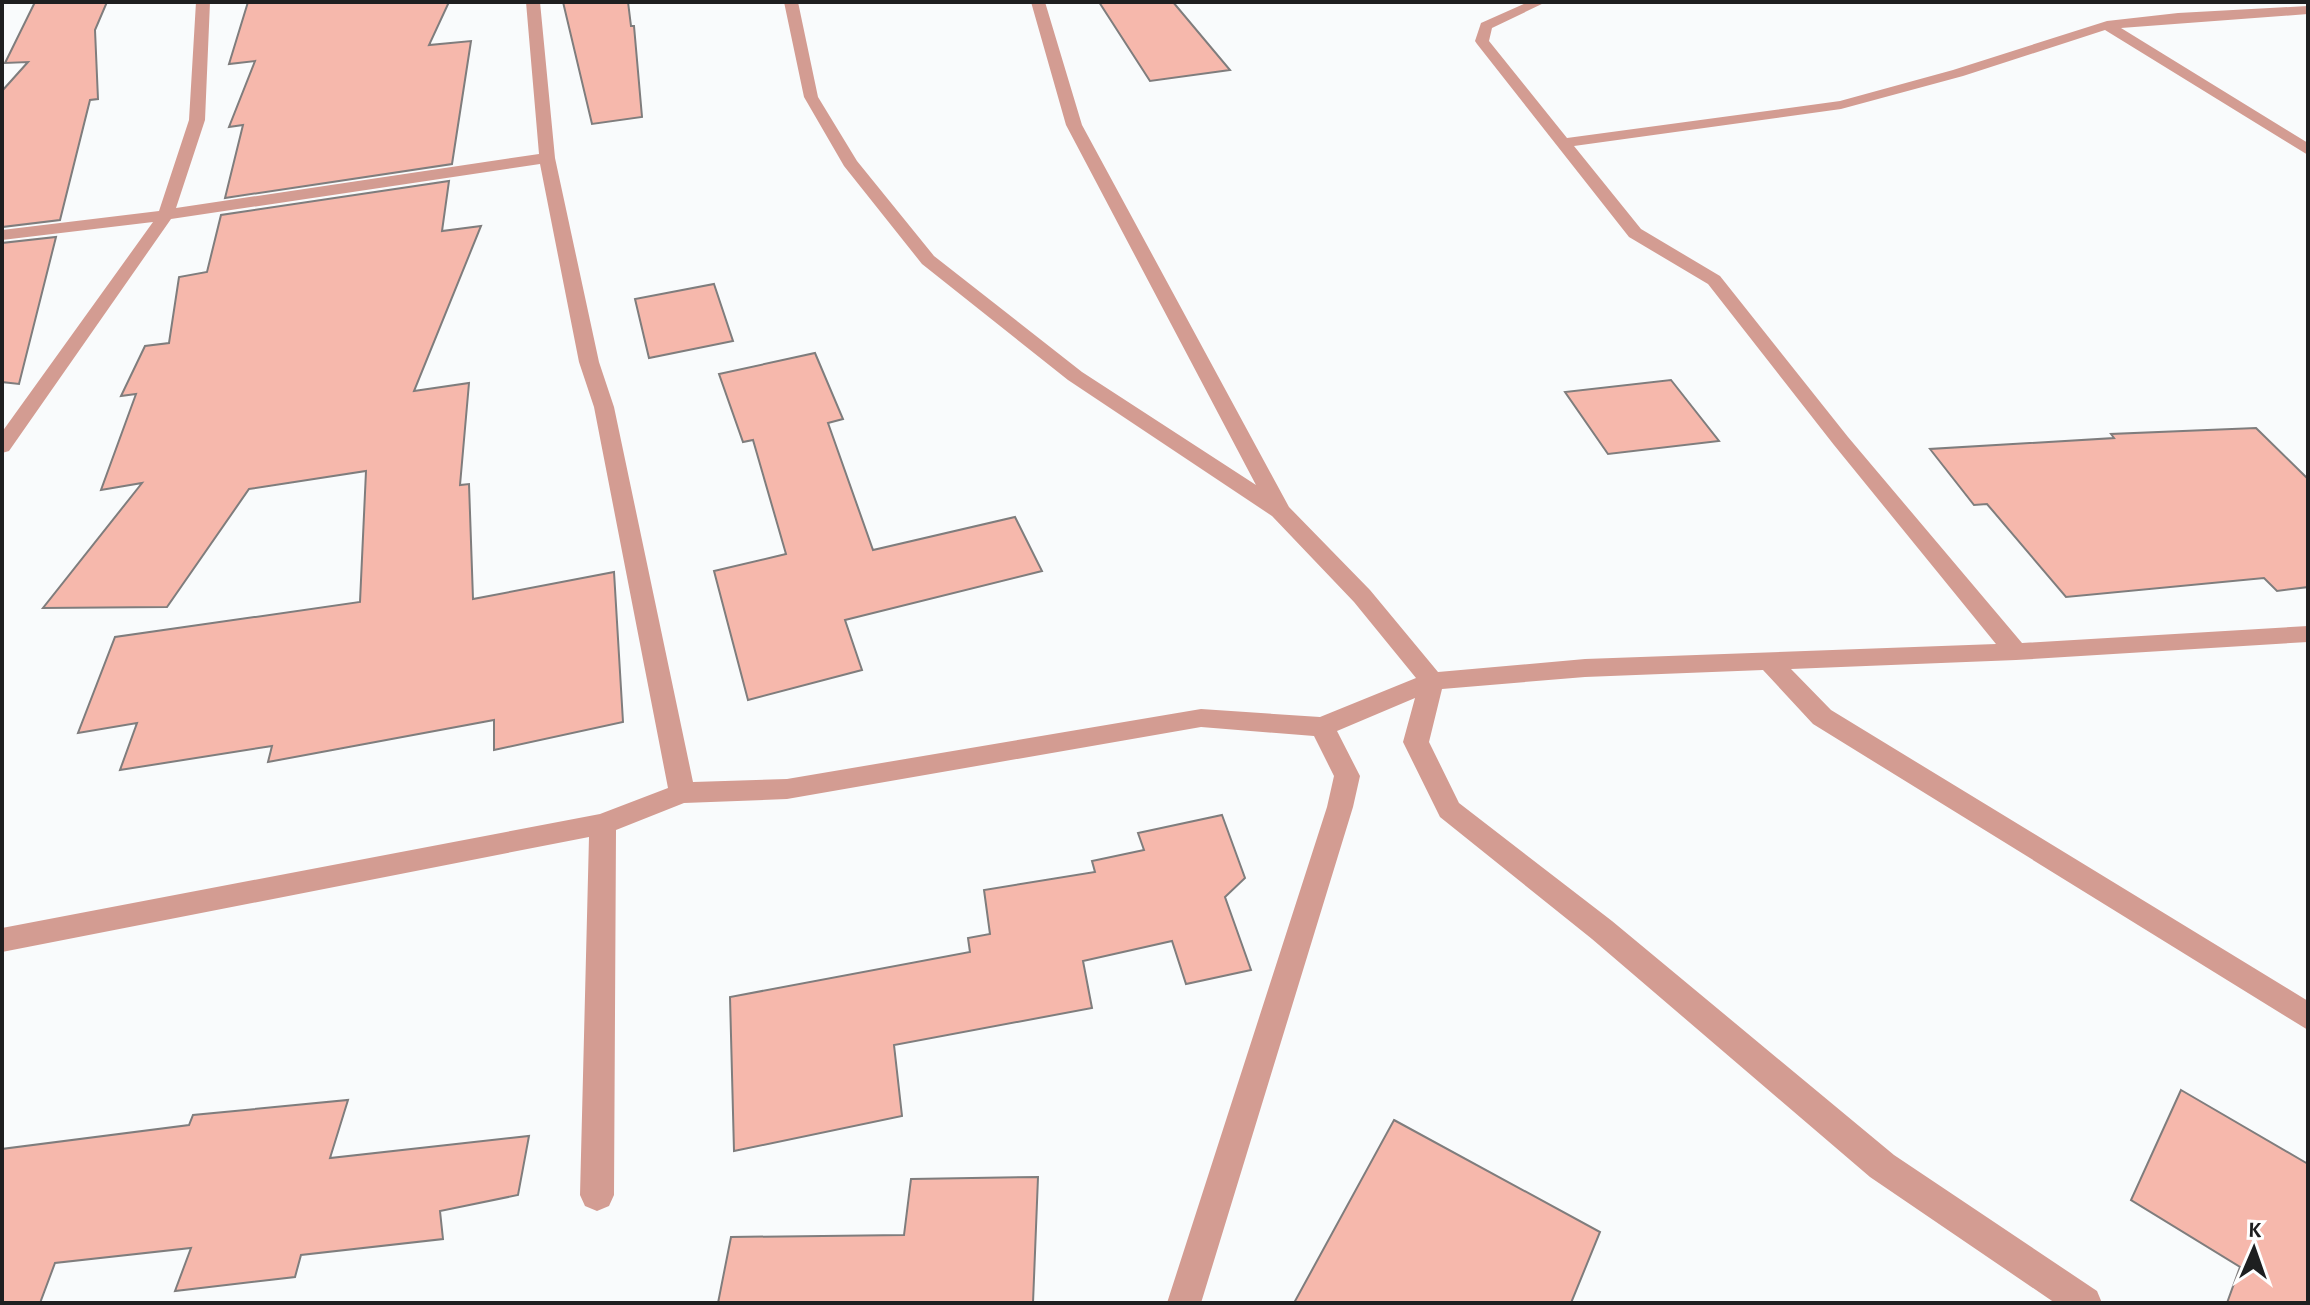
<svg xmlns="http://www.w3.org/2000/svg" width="2310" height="1305" font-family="'Alegreya Sans',sans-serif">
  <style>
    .building { fill: #f6b8ac; stroke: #7f7d7d; stroke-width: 2 }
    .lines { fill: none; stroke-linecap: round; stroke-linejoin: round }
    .minor { fill: #d39c92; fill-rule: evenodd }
  </style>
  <rect width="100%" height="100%" fill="#f9fbfc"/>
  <g class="building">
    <polygon points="35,2 107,2 95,30 98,99 90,100 60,220 2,227 2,91 28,62 5,63"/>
    <polygon points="248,2 449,2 429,45 471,41 452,164 225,198 243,125 229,127 255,61 229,64"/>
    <polygon points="563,2 628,2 631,26 634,26 642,117 592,124"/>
    <polygon points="1099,2 1173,2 1230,70 1150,81"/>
    <polygon points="449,181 442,231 481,226 414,391 469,383 460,485 469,484 473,599 614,572 623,722 494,750 494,720 268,762 272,746 120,770 137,723 78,733 115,637 360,602 366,471 249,489 167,607 43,608 142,483 101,490 136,394 121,396 145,346 169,343 179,277 207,272 221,215"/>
    <polygon points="56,237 19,384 2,382 2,243"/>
    <polygon points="714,284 733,341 649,358 635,299"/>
    <polygon points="815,353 843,419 828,423 873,550 1015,517 1042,571 845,620 862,670 748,700 714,571 786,554 753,440 743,442 719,374"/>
    <polygon points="1671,380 1719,441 1608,454 1565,392"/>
    <polygon points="2256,428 2308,479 2308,587 2277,591 2264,578 2066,597 1987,504 1974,505 1930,449 2114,438 2111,434"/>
    <polygon points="1222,815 1245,878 1225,897 1251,970 1186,984 1172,941 1083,961 1092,1008 894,1045 902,1116 734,1151 730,997 970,952 968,938 990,934 984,890 1095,872 1092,861 1144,850 1138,833"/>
    <polygon points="2181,1090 2308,1164 2308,1303 2227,1303 2240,1267 2131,1200"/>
    <polygon points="348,1100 330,1158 529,1136 518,1195 440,1211 443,1239 301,1255 295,1277 175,1291 191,1248 55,1263 40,1303 2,1303 2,1149 189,1125 193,1115"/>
    <polygon points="1394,1120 1600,1232 1571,1303 1294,1303"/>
    <polygon points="1038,1177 1033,1303 718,1303 731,1237 904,1235 911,1179"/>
  </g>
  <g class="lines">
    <polygon class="minor" points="196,2 210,2 205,120 176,208 539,154 526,2 540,2 555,158 599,362 614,407 693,782 787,779 1201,709 1320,717 1416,678 1354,602 1272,516 1068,380 922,264 844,166 804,97 784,2 798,2 818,97 857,161 934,256 1082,372 1256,485 1066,125 1031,2 1045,2 1082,125 1289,507 1370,590 1438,672 1585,659 1996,644 1834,445 1708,284 1629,237 1477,44 1475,41 1481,23 1528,2 1546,2 1492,28 1489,41 1567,138 1840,101 1953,70 2107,21 2178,13 2308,6 2308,14 2121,28 2308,143 2308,155 2105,30 1963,76 1841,109 1574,146 1641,229 1720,276 1848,437 2022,643 2308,626 2308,642 2016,660 1791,669 1831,710 2308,1001 2308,1030 1813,724 1763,670 1585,677 1442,689 1429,742 1459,803 1612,921 1894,1155 2097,1291 2102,1303 2055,1303 1870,1177 1592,939 1440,817 1403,742 1415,698 1337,731 1360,776 1353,807 1201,1303 1167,1303 1327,807 1334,776 1314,736 1201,727 787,799 684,803 616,830 614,1195 609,1206 597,1211 585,1206 580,1195 589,837 2,952 2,928 600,814 668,788 594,407 579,362 540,164 171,219 9,451 2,453 2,432 153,222 2,240 2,230 159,211 189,120"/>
  </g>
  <rect width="2310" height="1305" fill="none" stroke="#1e1f20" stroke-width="8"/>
  <g transform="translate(2254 1249) rotate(2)" stroke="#ffffff" stroke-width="6" paint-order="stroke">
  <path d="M0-6L14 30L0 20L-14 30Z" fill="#1e1f20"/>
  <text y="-12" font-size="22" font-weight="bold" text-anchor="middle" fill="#1e1f20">K</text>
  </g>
</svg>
